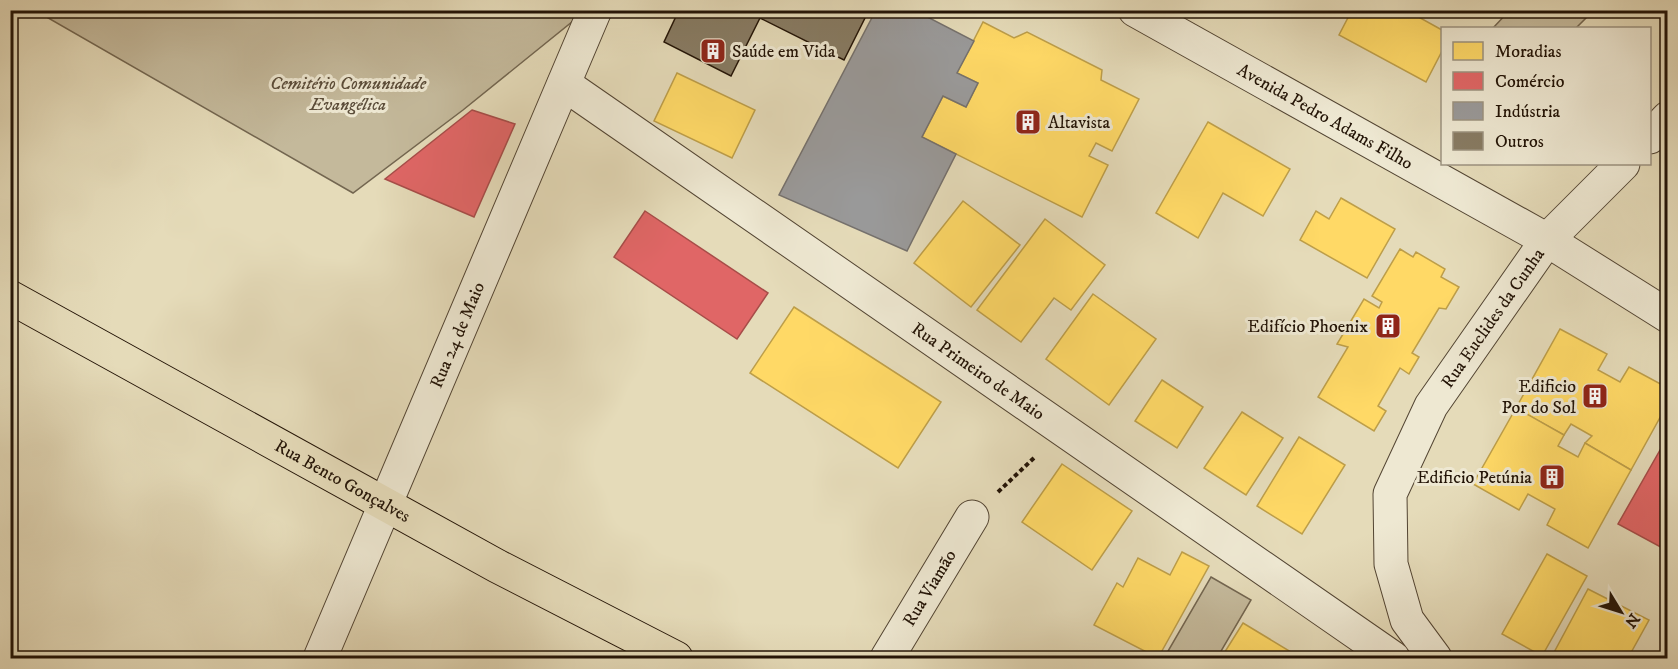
<svg xmlns="http://www.w3.org/2000/svg" width="1678" height="669" font-family="'IM FELL DW Pica',serif">
  <style>
    .green { fill: #c4b99b; stroke: #736650; stroke-width: 1.5 }
    .homes { fill: #ffd966; stroke: #bd9e49; stroke-width: 1.5 }
    .shops { fill: #e06666; stroke: #a74d49; stroke-width: 1.5 }
    .industry { fill: #999; stroke: #75716d; stroke-width: 1.5 }
    .building { fill: #877b63; stroke: #221306; stroke-width: 1.5 }
    .lines { fill: none; stroke-linecap: round; stroke-linejoin: round }
    .minor-casing { stroke: #534533; stroke-width: 35 }
    .major-casing { stroke: #221306; stroke-width: 35 }
    .path { stroke: #221306; stroke-width: 4; stroke-dasharray: 4.5 3; stroke-linecap: butt }
    .minor { stroke: #eee8d2; stroke-width: 33 }
    .major { stroke: #e5dbb9; stroke-width: 33 }
    .labels { text-anchor: middle; stroke-width: 6; stroke-linejoin: round; paint-order: stroke }
    .poi-label { font-size: 18px; fill: #221306; stroke: #eee8d2; text-anchor: end }
    .park-label { font-size: 18px; font-style: italic; fill: #5b4d3a; stroke: #eee8d2 }
    .street-label { font-size: 18px; fill: #221306; stroke: #eee8d2 }
  </style>
  <rect width="100%" height="100%" fill="#e5dbb9"/>
  <filter id="stains"><feTurbulence type="fractalNoise" baseFrequency=".00333" numOctaves="4"/><feColorMatrix values="0 0 0 0 .2 0 0 0 0 .09 0 0 0 0 .02 0 0 0 .5 -.17"/></filter>
  <radialGradient id="worn" r=".72"><stop offset=".6" stop-color="#630" stop-opacity="0"/><stop offset="1" stop-color="#630" stop-opacity=".3"/></radialGradient>
  <g class="green">
    <polygon points="36,11 577,11 573,21 463,110 353,193"/>
    <polygon points="1509,11 1581,11 1588,16 1576,28 1493,28"/>
    <polygon points="1211,577 1251,600 1217,658 1164,658"/>
  </g>
  <g class="homes">
    <polygon points="1352,10 1406,10 1442,30 1442,51 1426,82 1339,35"/>
    <polygon points="983,22 1014,38 1027,32 1102,70 1101,80 1139,99 1112,151 1096,143 1089,156 1108,165 1082,217 922,137 943,96 966,107 978,83 957,73"/>
    <polygon points="677,73 755,110 732,158 654,121"/>
    <polygon points="1208,122 1290,169 1263,216 1223,193 1198,238 1156,213"/>
    <polygon points="1341,198 1395,229 1367,278 1300,240 1316,211 1329,219"/>
    <polygon points="963,201 1020,245 971,307 914,263"/>
    <polygon points="1045,219 1105,265 1071,310 1054,298 1021,342 977,310"/>
    <polygon points="1400,249 1413,257 1416,252 1445,269 1441,277 1459,287 1446,309 1439,308 1412,353 1419,357 1409,374 1400,368 1378,406 1386,411 1374,431 1318,397 1348,347 1337,344 1364,299 1379,308 1382,302 1372,296"/>
    <polygon points="1093,294 1156,339 1109,405 1046,359"/>
    <polygon points="794,307 941,402 898,468 750,373"/>
    <polygon points="1560,329 1607,354 1598,370 1620,382 1629,367 1668,388 1668,403 1631,470 1585,443 1592,436 1571,424 1564,435 1516,408"/>
    <polygon points="1162,380 1203,407 1177,448 1135,421"/>
    <polygon points="1516,408 1564,435 1558,446 1578,457 1585,443 1631,470 1588,548 1547,525 1555,509 1528,494 1519,510 1473,484"/>
    <polygon points="1242,412 1283,438 1246,495 1204,468"/>
    <polygon points="1299,437 1345,465 1302,534 1257,506"/>
    <polygon points="1062,464 1132,511 1092,570 1022,522"/>
    <polygon points="1182,552 1209,566 1158,658 1094,625 1117,583 1123,587 1138,558 1170,575"/>
    <polygon points="1547,554 1587,576 1542,656 1502,634"/>
    <polygon points="1588,589 1649,620 1628,658 1551,658"/>
    <polygon points="1243,623 1301,658 1221,658"/>
  </g>
  <g class="shops">
    <polygon points="472,110 515,124 474,217 385,179"/>
    <polygon points="645,211 768,293 737,339 614,257"/>
    <polygon points="1668,436 1668,551 1618,524"/>
  </g>
  <polygon class="industry" points="876,10 914,10 974,41 957,73 978,83 966,107 943,96 922,137 956,154 907,251 779,195"/>
  <polygon class="building" points="679,10 869,10 844,60 760,18 731,76 664,42"/>
  <g class="lines">
    <g class="minor-casing">
      <g id="minor">
        <path id="s1" d="M1135,10L1547,240L1668,316"/>
        <path id="s2" d="M564,84L1393,658"/>
        <polyline points="1650,137 1668,118"/>
        <path id="s3" d="M320,658L595,10"/>
        <path id="s4" d="M887,658L972,517"/>
        <path id="s5" d="M1435,658L1407,620L1391,564L1390,494L1431,406L1547,240L1623,164"/>
      </g>
    </g>
    <g class="major-casing">
      <g id="major">
        <path id="s6" d="M10,297L497,566L676,658"/>
      </g>
    </g>
    <polyline class="path" points="998,492 1036,456"/>
    <use href="#minor" class="minor"/>
    <use href="#major" class="major"/>
  </g>
  <defs>
    <g id="building-square" transform="scale(1.35)"><rect x="-9" y="-9" width="18" height="18" rx="4" fill="#8f2418" stroke="#eee8d2"/><path d="M-4-6H4V6H1V3H-1V6H-4ZM-2.5-4.3h1.7v1.8h-1.7ZM.8-4.3h1.7v1.8H.8ZM-2.5-1h1.7V.8h-1.7ZM.8-1h1.7V.8H.8Z" fill="#fff"/></g>
  </defs>
  <g fill-rule="evenodd">
    <use href="#building-square" x="713" y="51"/>
    <use href="#building-square" x="1028" y="122"/>
    <use href="#building-square" x="1388" y="326"/>
    <use href="#building-square" x="1595" y="396"/>
    <use href="#building-square" x="1552" y="477"/>
  </g>
  <g class="labels">
    <g class="poi-label">
      <text x="732" y="57" text-anchor="start">Saúde em Vida</text>
      <text x="1048" y="128" text-anchor="start">Altavista</text>
      <text x="1368" y="332">Edifício Phoenix</text>
      <text x="1576" y="392">Edificio<tspan x="1576" dy="21">Por do Sol</tspan></text>
      <text x="1532" y="483">Edificio Petúnia</text>
    </g>
    <g class="park-label">
      <text x="348" y="89">Cemitério Comunidade<tspan x="348" dy="21">Evangélica</tspan></text>
    </g>
    <g class="street-label">
      <text dy="6" stroke="none"><textPath href="#s1" startOffset="218">Avenida Pedro Adams Filho</textPath></text>
      <text dy="6" stroke="none"><textPath href="#s5" startOffset="380">Rua Euclides da Cunha</textPath></text>
      <text dy="6" stroke="none"><textPath href="#s3" startOffset="351">Rua 24 de Maio</textPath></text>
      <text dy="6" stroke="none"><textPath href="#s2" startOffset="504">Rua Primeiro de Maio</textPath></text>
      <text dy="6" stroke="none"><textPath href="#s6" startOffset="380">Rua Bento Gonçalves</textPath></text>
      <text dy="6" stroke="none"><textPath href="#s4" startOffset="82">Rua Viamão</textPath></text>
    </g>
  </g>
  <rect width="1678" height="669" fill="none" stroke="#e5dbb9" stroke-width="36"/>
  <rect x="12" y="12" width="1654" height="645" fill="none" stroke="#221306" stroke-width="3"/>
  <rect x="18" y="18" width="1642" height="633" fill="none" stroke="#221306" stroke-width="1.5"/>
  <rect x="1441" y="27" width="210" height="138" fill="#eee8d2" stroke="#9c9380" stroke-width="1.5"/>
  <rect x="1453" y="42" width="30" height="18" fill="#ffd966" stroke="#9c9380" stroke-width="1.5"/>
  <text x="1495" y="57" font-size="18" fill="#221306">Moradias</text>
  <rect x="1453" y="72" width="30" height="18" fill="#e06666" stroke="#9c9380" stroke-width="1.5"/>
  <text x="1495" y="87" font-size="18" fill="#221306">Comércio</text>
  <rect x="1453" y="102" width="30" height="18" fill="#999999" stroke="#9c9380" stroke-width="1.5"/>
  <text x="1495" y="117" font-size="18" fill="#221306">Indústria</text>
  <rect x="1453" y="132" width="30" height="18" fill="#877b63" stroke="#9c9380" stroke-width="1.5"/>
  <text x="1495" y="147" font-size="18" fill="#221306">Outros</text>
  <g transform="translate(1621 612) rotate(128)" stroke="#eee8d2" stroke-width="4.5" paint-order="stroke">
  <path d="M0-4.5L10 22L0 15L-10 22Z" fill="#221306"/>
  <text y="-9" font-size="16" font-weight="bold" text-anchor="middle" fill="#221306">N</text>
  </g>
  <rect width="100%" height="100%" filter="url(#stains)"/>
  <rect width="100%" height="100%" fill="url(#worn)"/>
</svg>
